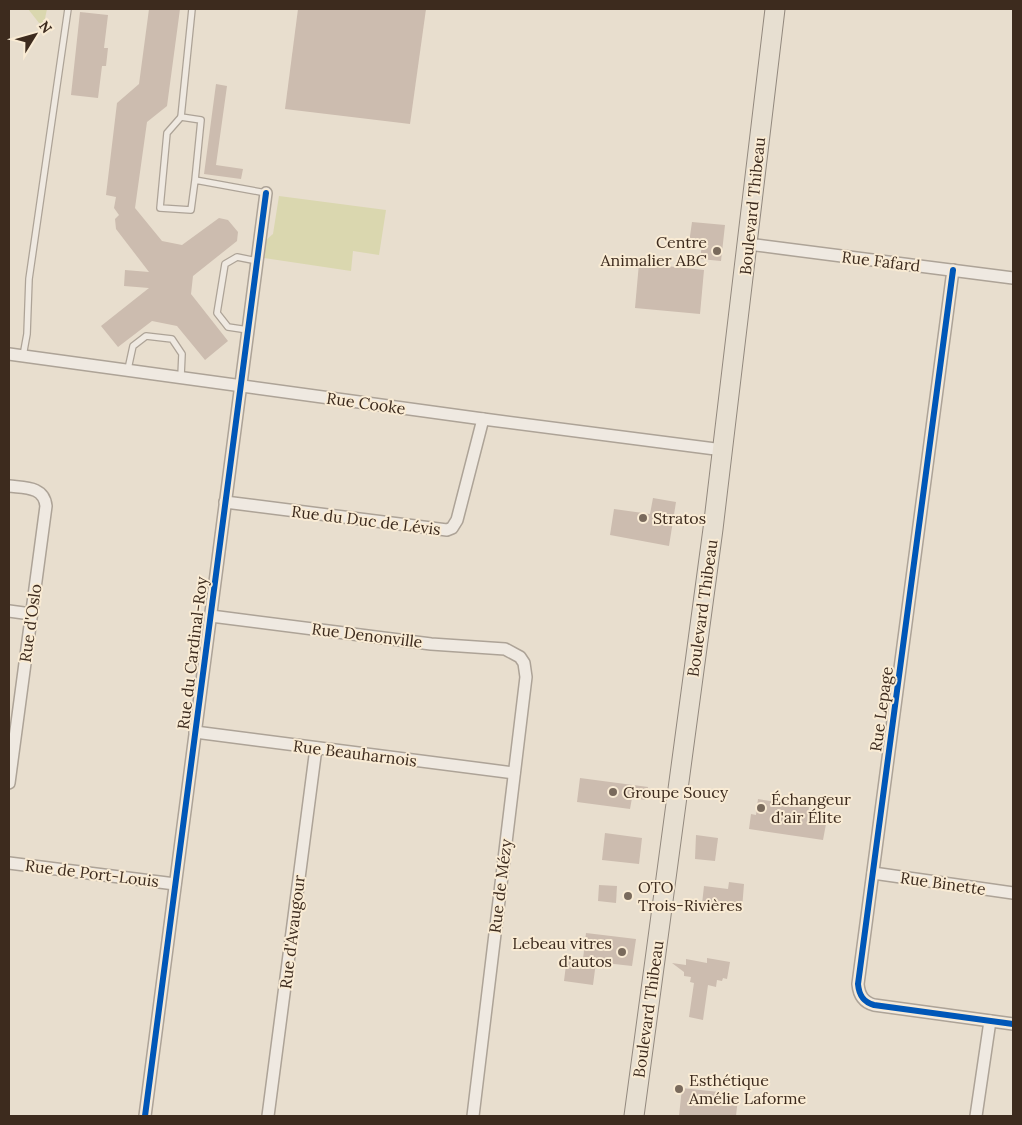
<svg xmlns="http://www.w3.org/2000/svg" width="1022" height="1125" font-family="Lora,serif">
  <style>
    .green { fill: #dad7af }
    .building { fill: #ccbcaf }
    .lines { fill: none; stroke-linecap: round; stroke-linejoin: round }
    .service-casing { stroke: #ada397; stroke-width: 8 }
    .minor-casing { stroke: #ada397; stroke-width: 14 }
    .primary-casing { stroke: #93897e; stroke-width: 21 }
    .service { stroke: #efe9e1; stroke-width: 5.5 }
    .minor { stroke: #efe9e1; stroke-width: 11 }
    .primary { stroke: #e7dfd1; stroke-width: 19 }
    .cycleway-casing { stroke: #f9ebd4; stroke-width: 9 }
    .cycleway { stroke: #0057b8; stroke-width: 6 }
    .poi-dot { fill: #796a5c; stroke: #f9ebd4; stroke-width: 2 }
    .labels { text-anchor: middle; stroke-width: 4; stroke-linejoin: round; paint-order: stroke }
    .street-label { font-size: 16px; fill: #3d2b1e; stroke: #f9ebd4 }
    .poi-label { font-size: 16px; fill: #3d2b1e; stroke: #f9ebd4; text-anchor: start }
  </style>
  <rect width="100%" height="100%" fill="#e8dece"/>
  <g class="green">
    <polygon points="28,9 47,9 43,28"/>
    <polygon points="279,196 386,210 379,255 353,251 351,271 264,258 266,240 273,234"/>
  </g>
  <g class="building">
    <polygon points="149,9 180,9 167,106 147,122 135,208 162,241 182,245 219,218 228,220 238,232 237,241 193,276 191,294 228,341 205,360 177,326 152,321 118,347 101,326 149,288 124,286 125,270 149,272 116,229 115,219 119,215 114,208 116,197 106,195 117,103 139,84"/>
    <polygon points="298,9 426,9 410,124 285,109"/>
    <polygon points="80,12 108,15 104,48 108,48 106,66 102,66 98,98 71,95"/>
    <polygon points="216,84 227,86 216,165 243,169 241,179 204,174"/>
    <polygon points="692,222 725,225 721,261 700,259 702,245 689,243"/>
    <polygon points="639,263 704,270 700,314 635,308"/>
    <polygon points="653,498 676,502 669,546 610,535 614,509 650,514"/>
    <polygon points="580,778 648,787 646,800 632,798 630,809 577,802"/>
    <polygon points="758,799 809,807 807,821 826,824 823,840 749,829 751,814 756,815"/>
    <polygon points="605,833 642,838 639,864 602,860"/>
    <polygon points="696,835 718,838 715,861 695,859"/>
    <polygon points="729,882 744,884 742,909 702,904 704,886 728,889"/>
    <polygon points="599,885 617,886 616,903 598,901"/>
    <polygon points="586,933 636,939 632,966 596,962 593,985 564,981 567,957 583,959"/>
    <polygon points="707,958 730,962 727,979 723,978 722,981 717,980 716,987 708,985 703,1020 689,1017 694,983 690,982 691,977 684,976 684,972 672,963 686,965 686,959 707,963"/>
    <polygon points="682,1088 729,1093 728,1097 738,1098 736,1116 679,1116"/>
  </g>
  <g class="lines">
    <g class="service-casing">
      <g id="service">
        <polyline points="181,117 192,9"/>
        <polyline points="195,180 191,210 160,208 167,133 181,117 201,120 195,180 266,193"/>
        <polyline points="248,330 228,327 217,313 225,264 237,257 257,261"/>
        <polyline points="23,356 27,334 29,279 68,9"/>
        <polyline points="128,369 133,346 146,336 172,339 182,354 181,376"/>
      </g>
    </g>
    <g class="minor-casing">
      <g id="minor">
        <polyline points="748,244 1013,278"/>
        <path d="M953,270L858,984C859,995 863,1002 874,1005L1013,1024"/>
        <polyline points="9,354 483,419 723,450"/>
        <path d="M9,486C24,488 44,486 46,506L9,783"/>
        <polyline points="225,502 447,530 452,528 457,520 483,419"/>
        <polyline points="9,611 31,614"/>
        <polyline points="211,616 431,644 505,649 520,657 524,663 526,677 473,1116"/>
        <polyline points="195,732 514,773"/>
        <polyline points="9,863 175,884"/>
        <polyline points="873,873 1013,893"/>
        <polyline points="145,1116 266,193"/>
        <polyline points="268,1116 316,748"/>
        <polyline points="976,1116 990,1021"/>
      </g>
    </g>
    <g class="primary-casing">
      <polyline id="primary" points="634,1116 713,529 775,9"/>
    </g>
    <use href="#service" class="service"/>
    <use href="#minor" class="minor"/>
    <use href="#primary" class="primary"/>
    <g class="cycleway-casing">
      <g id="cycleway">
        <path d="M953,270L858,984C859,995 863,1002 874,1005L1013,1024"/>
        <polyline points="145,1116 266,193"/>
      </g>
    </g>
    <use href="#cycleway" class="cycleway"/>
  </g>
  <g class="poi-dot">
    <circle cx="717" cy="251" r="5"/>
    <circle cx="643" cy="518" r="5"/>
    <circle cx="613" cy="792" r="5"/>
    <circle cx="761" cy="808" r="5"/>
    <circle cx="628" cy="896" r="5"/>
    <circle cx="622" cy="952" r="5"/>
    <circle cx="679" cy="1089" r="5"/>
  </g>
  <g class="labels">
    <g class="street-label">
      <text transform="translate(752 206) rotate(-84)" y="6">Boulevard Thibeau</text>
      <text transform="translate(881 261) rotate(7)" y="6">Rue Fafard</text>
      <text transform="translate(366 403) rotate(8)" y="6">Rue Cooke</text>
      <text transform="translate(366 520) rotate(7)" y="6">Rue du Duc de Lévis</text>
      <text transform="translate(702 608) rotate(-82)" y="6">Boulevard Thibeau</text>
      <text transform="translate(30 623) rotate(-82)" y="6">Rue d'Oslo</text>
      <text transform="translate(367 635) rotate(7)" y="6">Rue Denonville</text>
      <text transform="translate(192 653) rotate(-83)" y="6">Rue du Cardinal-Roy</text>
      <text transform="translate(881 709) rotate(-82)" y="6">Rue Lepage</text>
      <text transform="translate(355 753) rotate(7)" y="6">Rue Beauharnois</text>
      <text transform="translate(92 873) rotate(7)" y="6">Rue de Port-Louis</text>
      <text transform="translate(943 883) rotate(8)" y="6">Rue Binette</text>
      <text transform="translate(500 886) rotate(-83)" y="6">Rue de Mézy</text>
      <text transform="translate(292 932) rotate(-83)" y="6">Rue d'Avaugour</text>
      <text transform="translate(648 1009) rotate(-82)" y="6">Boulevard Thibeau</text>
    </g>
    <g class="poi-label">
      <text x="707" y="248" text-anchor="end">Centre<tspan x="707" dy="18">Animalier ABC</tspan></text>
      <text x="653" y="524">Stratos</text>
      <text x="623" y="798">Groupe Soucy</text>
      <text x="771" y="805">Échangeur<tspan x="771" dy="18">d'air Élite</tspan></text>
      <text x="638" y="893">OTO<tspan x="638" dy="18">Trois-Rivières</tspan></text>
      <text x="612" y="949" text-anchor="end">Lebeau vitres<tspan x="612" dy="18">d'autos</tspan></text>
      <text x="689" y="1086">Esthétique<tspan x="689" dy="18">Amélie Laforme</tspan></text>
    </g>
  </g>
  <rect width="1022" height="1125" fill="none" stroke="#3d2b1e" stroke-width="20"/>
  <g transform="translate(35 35) rotate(53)" stroke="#f9ebd4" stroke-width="4" paint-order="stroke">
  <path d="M0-4L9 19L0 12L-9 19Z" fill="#3d2b1e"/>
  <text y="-8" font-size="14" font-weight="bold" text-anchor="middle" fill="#3d2b1e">N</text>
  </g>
</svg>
